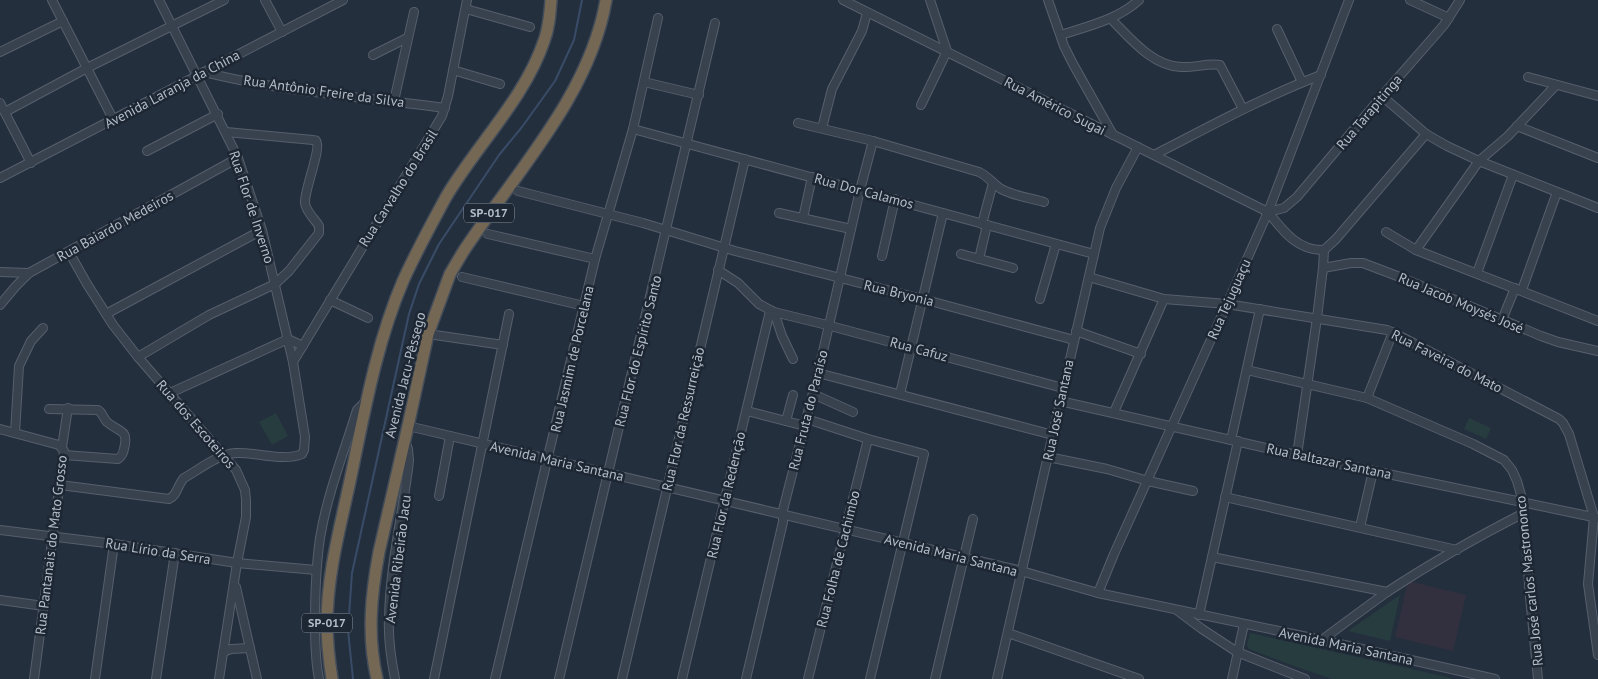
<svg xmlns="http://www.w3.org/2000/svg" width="1598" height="679" font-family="'PT Sans',sans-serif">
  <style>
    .medical { fill: #32303f }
    .green { fill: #263c3f }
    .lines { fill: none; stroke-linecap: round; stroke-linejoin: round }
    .stream { stroke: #394c67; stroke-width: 2 }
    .minor-casing { stroke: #565f6c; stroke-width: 10 }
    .highway-casing { stroke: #434c59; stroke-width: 14 }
    .minor { stroke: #38414e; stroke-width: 8 }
    .highway { stroke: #746855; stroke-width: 11 }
    .labels { text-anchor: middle; stroke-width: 5; stroke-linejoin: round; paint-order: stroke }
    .shield { fill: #1d2633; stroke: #878f9c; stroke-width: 1 }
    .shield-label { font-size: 12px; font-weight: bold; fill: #b4bcc9 }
    .street-label { font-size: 14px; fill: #b4bcc9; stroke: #1d2633 }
  </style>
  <rect width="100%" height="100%" fill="#242f3e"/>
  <polygon class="medical" points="1408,581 1466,595 1453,651 1395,637"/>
  <g class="green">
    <polygon points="276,413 288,436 272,445 259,422"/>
    <polygon points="1469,418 1491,428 1486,439 1464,429"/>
    <polygon points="1400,595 1390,641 1348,631"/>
    <polygon points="1250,633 1447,677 1453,679 1332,679 1291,665 1249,649 1247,645"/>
  </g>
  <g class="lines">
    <polyline class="stream" points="353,679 348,630 352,573 409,314 419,284 439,244 499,155 522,127 555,81 574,40 582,0"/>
    <g class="minor-casing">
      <g id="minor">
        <polyline points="52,0 113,119"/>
        <polyline points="265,0 282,32"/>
        <path d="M843,0L1268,212C1283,231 1298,251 1324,250L1336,239L1426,134"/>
        <polyline points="1048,0 1064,46 1073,64 1113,135"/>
        <polyline points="1410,0 1449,18"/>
        <polyline points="466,9 530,27"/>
        <path d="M1111,19C1130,38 1152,66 1181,67C1193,68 1208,63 1220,65L1243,109"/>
        <polyline points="1277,29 1302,82"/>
        <path d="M1061,35C1088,26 1117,20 1139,0"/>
        <polyline points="0,52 63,21"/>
        <polyline points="373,55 407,38"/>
        <polyline points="453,70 500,84"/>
        <path d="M204,72C282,92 365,97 445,108"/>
        <polyline points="1528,77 1598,96"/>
        <polyline points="644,82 699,95"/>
        <polyline points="1382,96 1426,134 1447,146 1479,161 1598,208"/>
        <polyline points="394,101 414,12"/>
        <polyline points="0,103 31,163"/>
        <polyline points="921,105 947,51 930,0"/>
        <polyline points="5,112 87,68 224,0"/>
        <path d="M798,123L873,141L979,172C988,176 993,184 1001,189C1014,196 1030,198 1044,202"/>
        <polyline points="1517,126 1598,158"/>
        <polyline points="822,128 832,89 862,31 867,13"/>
        <polyline points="633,129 1094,254"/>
        <polyline points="147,151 218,114"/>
        <path d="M1154,155C1209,127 1263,97 1321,75"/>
        <polyline points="0,178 343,0"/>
        <polyline points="518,191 643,223 735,251 930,301 1074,340"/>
        <polyline points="1268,212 1284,208 1297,197 1382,96 1444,25 1460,0"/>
        <polyline points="779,213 851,229"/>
        <polyline points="803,218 812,177"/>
        <polyline points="982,224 993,183"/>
        <polyline points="1386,232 1416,250 1598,321"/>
        <polyline points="488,234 595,259"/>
        <polyline points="1416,250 1479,161 1508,136 1556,85"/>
        <polyline points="69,252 87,284 113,325 138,357 236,470 245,490 246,500 246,517 237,563 219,679"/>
        <polyline points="961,254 1013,268"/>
        <polyline points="882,256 895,199"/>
        <polyline points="979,259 987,225"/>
        <polyline points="1323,268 1351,263 1363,263 1405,279 1541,336 1558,342 1598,351"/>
        <polyline points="718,270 738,283 759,304 774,312 782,336 793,359"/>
        <polyline points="0,272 29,273"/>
        <polyline points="1477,273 1513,175"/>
        <polyline points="462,277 584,306"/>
        <polyline points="1089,277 1164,299 1227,304 1387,330 1398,335 1559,419 1563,423 1569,434 1594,517 1588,584 1598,655"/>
        <polyline points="1522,290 1557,192"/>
        <polyline points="1040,299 1056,244"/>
        <polyline points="330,300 368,318"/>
        <polyline points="0,305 16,286 29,273 238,158"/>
        <polyline points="774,312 823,324 1063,388"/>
        <polyline points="106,314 262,230"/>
        <polyline points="1502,320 1515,288"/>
        <polyline points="1076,331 1141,354"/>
        <polyline points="428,334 503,345"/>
        <path d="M138,357L209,315L275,284L289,271L319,233V226C315,219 306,212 305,203C304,190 322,148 316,141C316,140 314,140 313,140L226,132"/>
        <polyline points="293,362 442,116 448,96 467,0"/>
        <polyline points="1247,370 1367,398 1473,444 1504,460 1512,470 1517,481 1523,502 1530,597 1538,679"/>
        <polyline points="818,373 1053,435"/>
        <polyline points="170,393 288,339 303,346"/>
        <polyline points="813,394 853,412"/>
        <polyline points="900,394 943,213"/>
        <polyline points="1367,398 1393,332"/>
        <polyline points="1060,401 1297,455 1598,518"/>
        <path d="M49,409L98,410C103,413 103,418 107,422C120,433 129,429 124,449C123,454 122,456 118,459L64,455"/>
        <polyline points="747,411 805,426"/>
        <polyline points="1114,412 1164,299"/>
        <polyline points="807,419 868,439 924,454 870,679"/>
        <polyline points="786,421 793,395"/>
        <polyline points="408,426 1014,569 1098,593 1322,640 1495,679"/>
        <polyline points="0,429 59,445 64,451 34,679"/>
        <polyline points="15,433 19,366 31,341 43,328"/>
        <polyline points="1231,440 1260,309"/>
        <polyline points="62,447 68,408"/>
        <polyline points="1297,455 1317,318 1323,268 1324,250"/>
        <polyline points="1048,457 1107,469 1148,481 1193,491"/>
        <path d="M60,485L169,499C177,496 178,484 184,478C200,469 218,454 236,453C256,452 284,462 302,454L304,450L305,437L293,362L262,230L238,158L159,0"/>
        <polyline points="439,496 450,436"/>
        <polyline points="1225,497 1457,550"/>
        <polyline points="1360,527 1373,471"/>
        <polyline points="0,530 114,544 237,563 316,570"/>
        <polyline points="1212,557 1387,592"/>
        <polyline points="236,587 257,679"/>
        <polyline points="1098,593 1114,554 1227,304 1268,212 1349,0"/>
        <polyline points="0,600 44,606"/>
        <polyline points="1178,611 1202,629 1237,652 1305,679"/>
        <polyline points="1199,615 1238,441"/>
        <polyline points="1008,633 1139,679"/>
        <path d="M1322,640C1343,624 1365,608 1387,592C1431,563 1477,537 1524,513"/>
        <polyline points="223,652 231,649 250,648"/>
        <polyline points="95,679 114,544"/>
        <polyline points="156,679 175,553"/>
        <path d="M319,679C315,660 315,641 315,622C315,594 316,566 320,538C327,495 344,452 357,410L366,401"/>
        <path d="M395,679C391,659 388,638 389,618C390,565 403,513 409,461L408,449L405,441"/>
        <polyline points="434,679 509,314"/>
        <polyline points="495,679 595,259 633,129 658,18"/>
        <polyline points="559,679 715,23"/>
        <polyline points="622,679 745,159"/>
        <polyline points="682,679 770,311"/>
        <polyline points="746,679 783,522 783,510 818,373 860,190 873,141"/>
        <polyline points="808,679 868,439"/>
        <polyline points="935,679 973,519"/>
        <polyline points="997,679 1100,228 1116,188 1138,147"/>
        <polyline points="1232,679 1244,624"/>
      </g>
    </g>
    <g class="highway-casing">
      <g id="highway">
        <path d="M332,679C329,660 327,642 327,623C327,575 340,528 350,481C364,414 376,344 403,281C416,252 431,225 446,197C476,146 525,98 544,41C549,28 550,14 551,0"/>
        <path d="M377,679C367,636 371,595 379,552L408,426L428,334L450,274L463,252C515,173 590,95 606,0"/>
      </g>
    </g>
    <use href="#minor" class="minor"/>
    <use href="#highway" class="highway"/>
  </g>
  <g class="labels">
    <g class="shield">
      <rect x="464" y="203.5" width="50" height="19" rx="4"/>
      <rect x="302" y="613.5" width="50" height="19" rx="4"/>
    </g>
    <g class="shield-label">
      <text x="489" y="217">SP-017</text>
      <text x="327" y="627">SP-017</text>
    </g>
    <g class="street-label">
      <text transform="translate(172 89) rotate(-28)" y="5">Avenida Laranja da China</text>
      <text transform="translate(324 91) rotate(8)" y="5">Rua Antônio Freire da Silva</text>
      <text transform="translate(1055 106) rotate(27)" y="5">Rua Américo Sugai</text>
      <text transform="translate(1369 112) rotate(-50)" y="5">Rua Tarapitinga</text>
      <text transform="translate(398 188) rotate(-58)" y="5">Rua Carvalho do Brasil</text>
      <text transform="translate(864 191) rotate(15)" y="5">Rua Dor Calamos</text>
      <text transform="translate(252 207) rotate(72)" y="5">Rua Flor de Inverno</text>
      <text transform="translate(115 226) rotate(-29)" y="5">Rua Baiardo Medeiros</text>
      <text transform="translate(899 293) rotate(14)" y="5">Rua Bryonia</text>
      <text transform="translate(1229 299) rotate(-66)" y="5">Rua Tejuguaçu</text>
      <text transform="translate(1461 303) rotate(23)" y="5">Rua Jacob Moysés José</text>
      <text transform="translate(919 349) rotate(15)" y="5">Rua Cafuz</text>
      <text transform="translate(638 351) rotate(-76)" y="5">Rua Flor do Espírito Santo</text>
      <text transform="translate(572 359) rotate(-77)" y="5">Rua Jasmim de Porcelana</text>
      <text transform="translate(1447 361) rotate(27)" y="5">Rua Faveira do Mato</text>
      <text transform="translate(405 375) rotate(-76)" y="5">Avenida Jacu-Pêssego</text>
      <text transform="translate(808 410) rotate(-76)" y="5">Rua Fruta do Paraíso</text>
      <text transform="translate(1058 410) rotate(-78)" y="5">Rua José Santana</text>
      <text transform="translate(683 419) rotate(-77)" y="5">Rua Flor da Ressurreição</text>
      <text transform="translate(196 424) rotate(49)" y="5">Rua dos Escoteiros</text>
      <text transform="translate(557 461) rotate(13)" y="5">Avenida Maria Santana</text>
      <text transform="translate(1329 461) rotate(12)" y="5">Rua Baltazar Santana</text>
      <text transform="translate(726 495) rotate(-77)" y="5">Rua Flor da Redenção</text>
      <text transform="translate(51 545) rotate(-83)" y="5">Rua Pantanais do Mato Grosso</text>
      <text transform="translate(158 551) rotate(9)" y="5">Rua Lírio da Serra</text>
      <text transform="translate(951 555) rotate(14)" y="5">Avenida Maria Santana</text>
      <text transform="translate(398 559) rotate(-83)" y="5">Avenida Ribeirão Jacu</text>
      <text transform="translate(838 559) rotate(-76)" y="5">Rua Folha de Cachimbo</text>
      <text transform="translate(1529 581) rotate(-96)" y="5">Rua José carlos Mastrononco</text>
      <text transform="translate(1346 646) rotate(12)" y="5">Avenida Maria Santana</text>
    </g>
  </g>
</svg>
